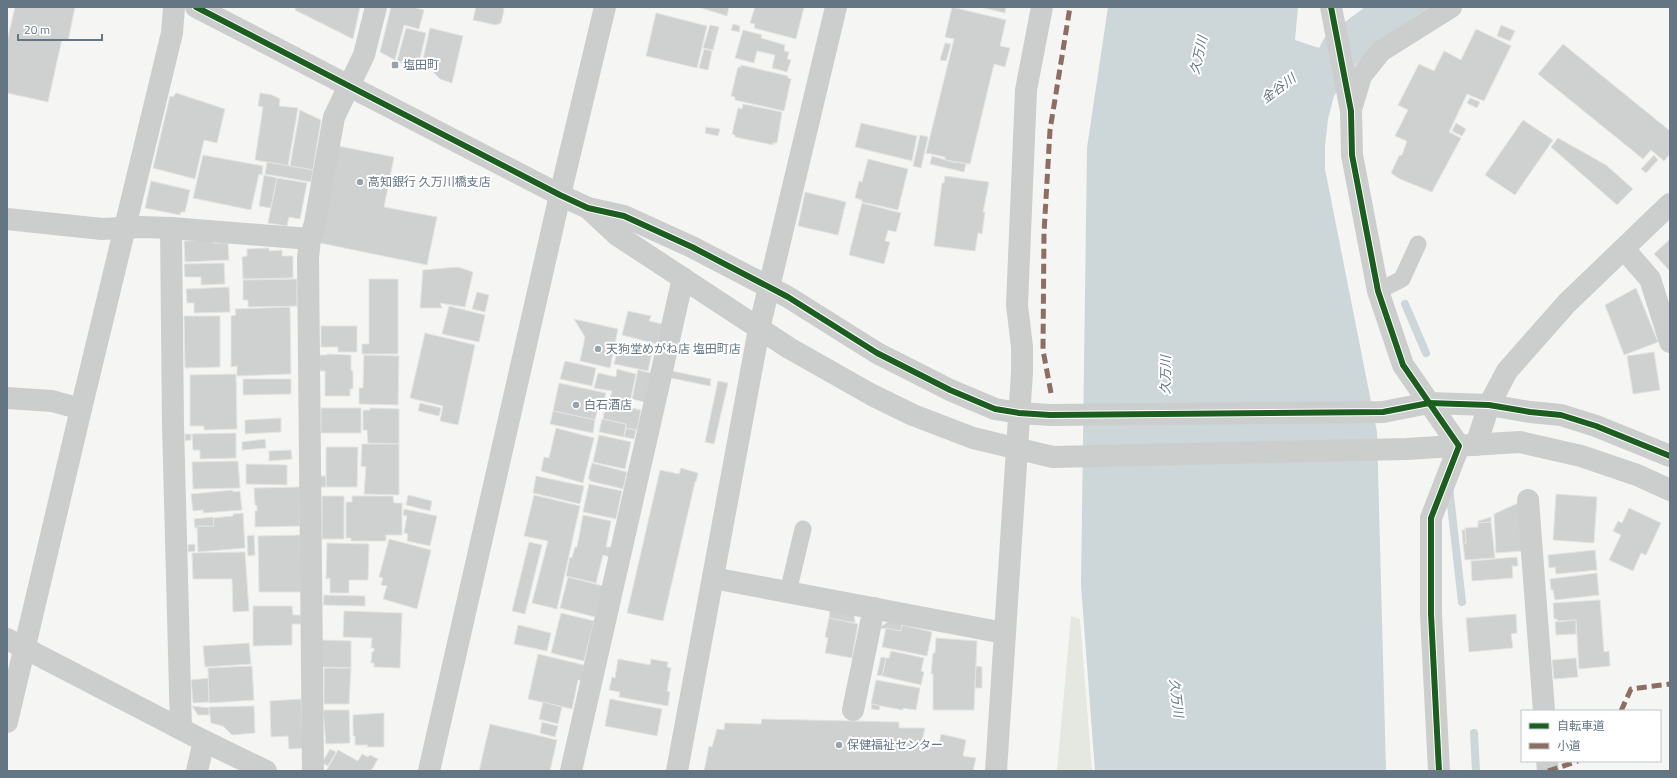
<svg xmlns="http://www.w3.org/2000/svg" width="1677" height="778" font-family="'Titillium Web','Noto Sans JP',sans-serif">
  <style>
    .green { fill: #e4e8e1 }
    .water { fill: #cdd6d8 }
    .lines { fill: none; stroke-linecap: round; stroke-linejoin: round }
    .stream { stroke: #cdd6d8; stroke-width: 8 }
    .building { fill: #cfd1d0; stroke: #e4e4e3 }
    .service { stroke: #cccece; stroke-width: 17 }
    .minor { stroke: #cccece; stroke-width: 22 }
    .tertiary { stroke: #cccece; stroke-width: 22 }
    .quiet { stroke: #8d6e63; stroke-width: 5; stroke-dasharray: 10 5; stroke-linecap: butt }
    .cycleway-casing { stroke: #fff; stroke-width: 8 }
    .cycleway { stroke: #1b5e20; stroke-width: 6 }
    .poi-dot { fill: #97a2ab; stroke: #fff; stroke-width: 1.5 }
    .labels { text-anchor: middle; stroke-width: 4; stroke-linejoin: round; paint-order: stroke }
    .poi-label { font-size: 12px; fill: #647684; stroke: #fff; text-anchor: start }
    .water-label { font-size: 13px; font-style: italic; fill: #5f7881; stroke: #fff }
  </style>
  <rect width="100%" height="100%" fill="#f5f5f3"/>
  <polygon class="green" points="1071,616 1080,619 1092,771 1057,771"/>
  <polygon class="water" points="1108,7 1298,7 1295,40 1319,48 1325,37 1365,7 1430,7 1381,39 1355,65 1334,96 1328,119 1325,146 1325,169 1377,432 1386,771 1095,771 1081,585 1087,148"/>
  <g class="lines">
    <g class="stream">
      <polyline points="1405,304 1426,353"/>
      <polyline points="1449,487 1462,602"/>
      <polyline points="1474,733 1476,771"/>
    </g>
  </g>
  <g class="building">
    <polygon points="15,7 75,7 68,41 62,39 48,102 7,93 7,42"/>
    <polygon points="296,7 360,7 353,39 295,10"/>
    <polygon points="391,7 412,7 424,10 419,29 404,25 395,60 380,52"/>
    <polygon points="476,7 503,7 504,10 501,23 496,25 473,20"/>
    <polygon points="698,7 729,7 727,16"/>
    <polygon points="755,7 804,7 796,39 754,28 755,24 750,23"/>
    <polygon points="952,7 1006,20 1000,46 1010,48 1005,67 994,64 970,164 945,160 945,157 926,153 954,39 945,37"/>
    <polygon points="980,7 1006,7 1005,13"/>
    <polygon points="656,13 707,26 697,68 646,56"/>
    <polygon points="733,24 740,26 739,32 731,30"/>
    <polygon points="710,25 719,27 713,50 703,48"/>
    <polygon points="1501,25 1515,31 1510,41 1497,36"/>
    <polygon points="406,28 426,33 417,71 397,61"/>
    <polygon points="430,28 463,36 452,83 440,79 434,73 430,66 422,63"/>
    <polygon points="1476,29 1511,46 1484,101 1467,94 1449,132 1461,138 1432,192 1400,179 1391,173 1399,156 1402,155 1407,141 1395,136 1408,110 1398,105 1419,64 1434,71 1444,51 1461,60"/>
    <polygon points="743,30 762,35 761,38 785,45 784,51 789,52 787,59 791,60 787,72 772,68 775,55 757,51 754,63 735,58"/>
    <polygon points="945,43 951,44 946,61 940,60"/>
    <polygon points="1563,44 1670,131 1670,154 1664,161 1651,150 1643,159 1538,74"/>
    <polygon points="704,49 712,51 708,70 699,68"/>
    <polygon points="741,65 788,76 788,78 791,79 784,111 735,100 735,97 731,96 738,67 741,67"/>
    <polygon points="176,93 225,109 217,143 204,140 195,179 153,168 170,96 173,97"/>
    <polygon points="260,93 272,95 280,99 279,106 298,108 288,166 255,160 263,107 258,106"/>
    <polygon points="1470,98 1480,102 1477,108 1467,103"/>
    <polygon points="743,104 782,112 777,143 773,143 773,145 735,137 735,135 732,134 738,108 742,109"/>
    <polygon points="300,110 321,120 313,170 290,166"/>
    <polygon points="1523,120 1553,140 1515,195 1485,175"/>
    <polygon points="861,123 917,136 912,161 855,147"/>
    <polygon points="1456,123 1466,129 1462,136 1452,131"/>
    <polygon points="706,127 720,129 718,136 705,133"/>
    <polygon points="920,135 928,137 921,168 913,166"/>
    <polygon points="1558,138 1606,165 1633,189 1617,205 1551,147"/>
    <polygon points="338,146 394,157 384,207 437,217 427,265 320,243"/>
    <polygon points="203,155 263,166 262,175 259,174 251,210 193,198"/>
    <polygon points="1654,155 1658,160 1646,173 1641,169"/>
    <polygon points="932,156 956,163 956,162 966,164 964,172 930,164"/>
    <polygon points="868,159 908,169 898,210 862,202 862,200 855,198 859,181 862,182"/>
    <polygon points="267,162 313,170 311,182 265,174"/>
    <polygon points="264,175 277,178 271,208 259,206"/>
    <polygon points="945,176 989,182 983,212 985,212 982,234 978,233 975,251 934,246 942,183 944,183"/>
    <polygon points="277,178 307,183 300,219 289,217 287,226 268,223"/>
    <polygon points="151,181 190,190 185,212 181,212 180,215 145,208"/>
    <polygon points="805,192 846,202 838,235 798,226"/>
    <polygon points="862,203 901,213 896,232 888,230 885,241 890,242 884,264 849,255"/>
    <polygon points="1670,239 1670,271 1654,254"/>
    <polygon points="213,240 213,243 228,243 229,260 185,262 184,241"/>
    <polygon points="269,248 269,251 282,250 282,256 293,256 293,278 243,279 242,257 247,256 247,249"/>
    <polygon points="224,263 225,284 201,285 201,277 185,277 184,264"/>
    <polygon points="458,267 473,272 465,307 440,303 442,308 420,308 423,270"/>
    <polygon points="297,279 297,306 248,307 248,300 243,300 243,280"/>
    <polygon points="369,279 398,279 398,354 362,354 362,344 369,344"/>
    <polygon points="229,287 230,312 194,313 194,303 187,303 186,289"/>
    <polygon points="1636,288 1658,342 1624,355 1605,305"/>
    <polygon points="477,292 489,295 485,312 472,309"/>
    <polygon points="449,306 485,315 479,342 442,334"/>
    <polygon points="290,307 291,374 237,376 237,366 231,367 231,316 236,315 235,309"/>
    <polygon points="628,311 651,316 649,321 662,324 657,344 622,335"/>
    <polygon points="184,316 220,316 220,367 185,368"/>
    <polygon points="574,319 618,329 610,368 580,361 585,337"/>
    <polygon points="321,326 357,326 357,352 338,352 338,347 321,347"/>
    <polygon points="425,333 475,345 458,425 440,421 443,406 410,398"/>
    <polygon points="619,342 653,348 648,371 614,364"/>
    <polygon points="1654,352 1660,390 1633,394 1627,356"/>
    <polygon points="327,354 351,355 351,370 353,371 353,389 350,389 350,396 325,396 325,371 320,371 319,355 327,355"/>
    <polygon points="364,355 399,356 398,405 359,404 359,388 363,388"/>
    <polygon points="565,361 596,368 592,386 560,379"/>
    <polygon points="617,369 636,374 630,402 610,398 612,391 594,388 598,373 616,377"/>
    <polygon points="638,370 651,373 644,402 632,399"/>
    <polygon points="672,371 711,379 710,386 671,378"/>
    <polygon points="236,374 237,429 204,430 204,426 190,426 190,375"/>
    <polygon points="243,379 291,379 291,394 243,395"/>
    <polygon points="718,381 728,383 714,444 705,442"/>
    <polygon points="559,383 606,393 604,399 600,398 595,420 553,411"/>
    <polygon points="606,402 641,410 637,430 626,428 626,424 603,419"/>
    <polygon points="420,403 441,408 439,416 418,411"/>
    <rect x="321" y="408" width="40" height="25"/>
    <polygon points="370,408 399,409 399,444 368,443 367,430 363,430 363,410 370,410"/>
    <polygon points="553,411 595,420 593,433 550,424"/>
    <polygon points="281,418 281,432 245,434 245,420"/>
    <polygon points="602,419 626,424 624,437 599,432"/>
    <polygon points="556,428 594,438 583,483 541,471 544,457 549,458"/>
    <polygon points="626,428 636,430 634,439 624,437"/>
    <polygon points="236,433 236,458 200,459 200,450 193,450 192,434"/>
    <polygon points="185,434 191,434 191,440 185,441"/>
    <polygon points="599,435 631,442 625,469 593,462"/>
    <polygon points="265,439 266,448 242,450 242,442"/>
    <polygon points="362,444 399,444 399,495 364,494 366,467 361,466"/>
    <polygon points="326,447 358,447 357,487 326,487"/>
    <polygon points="291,450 292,459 269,461 269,451"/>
    <polygon points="238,461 240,488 193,489 192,462"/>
    <polygon points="592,463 627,472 623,489 590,481 590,479 588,479"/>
    <polygon points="246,464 287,465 287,485 246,484"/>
    <polygon points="681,468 698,473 696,482 695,482 663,621 627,613 660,470 679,474"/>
    <rect x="320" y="476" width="6" height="11"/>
    <polygon points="536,476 584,486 580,504 533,493"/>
    <polygon points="589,484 622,491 616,519 583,512"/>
    <polygon points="300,487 300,526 255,527 255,511 257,511 257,506 255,505 254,488"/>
    <polygon points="233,490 233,492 240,491 242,510 203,513 203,510 193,511 191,494"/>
    <polygon points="1556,494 1597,497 1594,543 1553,540"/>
    <polygon points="408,495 432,501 430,511 406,505"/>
    <polygon points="534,495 580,506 557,609 532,603 548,541 524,536"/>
    <rect x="322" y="496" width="22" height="43"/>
    <polygon points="352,496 393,496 394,503 402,503 402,535 386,535 386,541 351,541 351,538 346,538 346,502 352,502"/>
    <polygon points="1518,503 1523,551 1496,553 1494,514"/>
    <polygon points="1629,508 1661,523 1646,555 1641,553 1633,571 1609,560 1621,535 1613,531 1618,521 1622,523"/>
    <polygon points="404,509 437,516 430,546 407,541 408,534 404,533 407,516 403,515"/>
    <polygon points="243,513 245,548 198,552 197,526 214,526 213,518 233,516 233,514"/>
    <polygon points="583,515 611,521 606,547 612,547 610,557 603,555 596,583 566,576 570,557 572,558 575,547 577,547"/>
    <polygon points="213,517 214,526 197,526 197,528 195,528 194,519"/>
    <polygon points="1491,517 1491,522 1478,523 1478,521"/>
    <polygon points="1491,522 1495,558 1465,560 1463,544 1466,543 1465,528 1478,527 1478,523"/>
    <polygon points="1462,530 1465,530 1466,543 1463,544"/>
    <polygon points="254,535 255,555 248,556 247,536"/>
    <polygon points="300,535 301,592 259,592 258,536"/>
    <polygon points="389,539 431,550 417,609 383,599 387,586 381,585 383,578 379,577"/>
    <polygon points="529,542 542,545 525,614 512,611"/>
    <polygon points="327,543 369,544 368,580 349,580 349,593 330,593 330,578 326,579"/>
    <polygon points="195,544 195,551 188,552 188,545"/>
    <polygon points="1595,550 1597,570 1556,574 1555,567 1549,568 1548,555"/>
    <polygon points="245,552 249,611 233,612 232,579 193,579 192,553"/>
    <polygon points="1517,557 1518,566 1512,566 1513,578 1472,581 1471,561"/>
    <polygon points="1597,573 1599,595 1555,600 1553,590 1551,590 1550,579"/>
    <polygon points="568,577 603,586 595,617 560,608"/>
    <polygon points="324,595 365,596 365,606 323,605"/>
    <polygon points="1600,600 1604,652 1609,651 1610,666 1579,669 1576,620 1558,621 1557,619 1554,619 1553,603"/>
    <polygon points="253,606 292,606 293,615 301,615 301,624 292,624 292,645 253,646"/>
    <polygon points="830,610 854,614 855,623 829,618"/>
    <polygon points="344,611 402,613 400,668 374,667 374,663 371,663 372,652 374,651 374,648 371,648 372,638 343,637"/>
    <polygon points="561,613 594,621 584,661 551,653"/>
    <polygon points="1516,614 1517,633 1511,634 1513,648 1469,652 1466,618"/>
    <polygon points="829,618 858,624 852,658 825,653 828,638 825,637"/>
    <polygon points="1576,620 1576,634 1556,635 1555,622"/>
    <polygon points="889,621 902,624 901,631 879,628"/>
    <polygon points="518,625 551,633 547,651 514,644"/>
    <polygon points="902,625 932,632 927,656 882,647 886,628 901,631"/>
    <polygon points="936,638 977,641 974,710 933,710 933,674 931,674 933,653 935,653"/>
    <polygon points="321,640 351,641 351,668 321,667"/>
    <polygon points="249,643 251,664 205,667 203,646"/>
    <polygon points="891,651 924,658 921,671 924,672 921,685 882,676 886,658 889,658"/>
    <polygon points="538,654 584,665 581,681 578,680 572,709 528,699"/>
    <polygon points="881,657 886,658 882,676 877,675"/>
    <polygon points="1576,658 1578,677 1554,679 1552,660"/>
    <polygon points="618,659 650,665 651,659 668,662 667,667 671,668 667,691 670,692 668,706 619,697 620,692 609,690 612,677 615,678"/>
    <polygon points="252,666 254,700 209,703 208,668"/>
    <polygon points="976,666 982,667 982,688 975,688"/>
    <polygon points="324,668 351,668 349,704 324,704"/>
    <polygon points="208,678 209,702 193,703 191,680"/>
    <polygon points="876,680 920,688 916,710 903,708 903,710 871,704"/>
    <polygon points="301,699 303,748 289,749 288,736 271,737 270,701"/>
    <polygon points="610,699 662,709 657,736 605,726"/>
    <polygon points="543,702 562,707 558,724 539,719"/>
    <polygon points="872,704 880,706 879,710 871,709"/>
    <polygon points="192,706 209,708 209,715 198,715"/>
    <polygon points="254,706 255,733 232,735 223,726 211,723 209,707"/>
    <polygon points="323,710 349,710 350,743 326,744"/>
    <polygon points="384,713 384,747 367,747 368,745 355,745 355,736 353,736 353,715"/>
    <polygon points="762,719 899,722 899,728 925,728 922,741 939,745 941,734 966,740 963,756 976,758 973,771 704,771 709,746 712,747 717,729 724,730 725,723 761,724"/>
    <polygon points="542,722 558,726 555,737 540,733"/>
    <polygon points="490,724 557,740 550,771 479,771"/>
    <polygon points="330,749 336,752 328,766 322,763"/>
    <polygon points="338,750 358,761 362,754 368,757 370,755 378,759 371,771 326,771"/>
  </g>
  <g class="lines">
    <g class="service">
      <polyline points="1378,291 1402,279 1418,244"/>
      <polyline points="788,592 803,529"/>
    </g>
    <g class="minor">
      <polyline points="1331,7 1351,111 1352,155 1378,291 1403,365 1459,446 1431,518 1431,614 1439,771"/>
      <polyline points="1352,106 1361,76 1381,51 1451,7"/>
      <polyline points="7,219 102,229 141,227 171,228 310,239"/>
      <polyline points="171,228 173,425 181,729"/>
      <polyline points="1624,249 1650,279 1670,342"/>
      <polyline points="7,398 52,401 81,409"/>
      <polyline points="1528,500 1544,711"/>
      <polyline points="713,578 1004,633"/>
      <polyline points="7,639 204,741 266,771"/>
      <polyline points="853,710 874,608"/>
      <polyline points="7,722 81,409 172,33 174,7"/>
      <polyline points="1547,761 1548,771"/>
      <polyline points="197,771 204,741"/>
      <polyline points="313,771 308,258 310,239 315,223 334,117 364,55 376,7"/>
      <polyline points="571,771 683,278"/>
      <polyline points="677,771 759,329 836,7"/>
      <polyline points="996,771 1022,372 1022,347 1017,305 1026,90 1042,7"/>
    </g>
    <g class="tertiary">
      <polyline points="196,7 560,195 588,208 624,216 692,247 788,297 877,353 950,390 995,409 1019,413 1050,415 1383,412 1429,403 1489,405 1530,412 1561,415 1596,426 1670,456"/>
      <polyline points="588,208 617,235 789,348 872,395 913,415 973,438 1053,457 1406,449 1520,442 1581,456 1637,475 1670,490"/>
      <polyline points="1476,445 1489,405 1507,371 1567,303 1670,204"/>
      <polyline points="429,771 560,195 605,7"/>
    </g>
    <g class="quiet">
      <polyline points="1051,393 1043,350 1044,233 1050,130 1070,7"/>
      <polyline points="1621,711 1631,689 1670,684"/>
      <polyline points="1548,771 1578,761"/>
    </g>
    <g class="cycleway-casing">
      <g id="cycleway">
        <polyline points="196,7 560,195 588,208 624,216 692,247 788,297 877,353 950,390 995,409 1019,413 1050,415 1383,412 1429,403 1489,405 1530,412 1561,415 1596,426 1670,456"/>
        <polyline points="1331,7 1351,111 1352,155 1378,291 1403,365 1459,446 1431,518 1431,614 1439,771"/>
      </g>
    </g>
    <use href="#cycleway" class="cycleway"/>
  </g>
  <g class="poi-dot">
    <rect x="391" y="61" width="8" height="8" rx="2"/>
    <circle cx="360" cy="182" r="4"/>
    <circle cx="598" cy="349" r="4"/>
    <circle cx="576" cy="405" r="4"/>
    <circle cx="839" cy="745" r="4"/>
  </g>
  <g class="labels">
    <g class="poi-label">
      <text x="403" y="69">塩田町</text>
      <text x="368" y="186">高知銀行 久万川橋支店</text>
      <text x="606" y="353">天狗堂めがね店 塩田町店</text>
      <text x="584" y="409">白石酒店</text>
      <text x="847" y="749">保健福祉センター</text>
    </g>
    <g class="water-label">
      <text transform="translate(1198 55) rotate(-77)" y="5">久万川</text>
      <text transform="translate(1278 88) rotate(-37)" y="5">金谷川</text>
      <text transform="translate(1165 375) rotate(-89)" y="5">久万川</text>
      <text transform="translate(1177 698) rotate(83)" y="5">久万川</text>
    </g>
  </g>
  <rect width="1677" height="778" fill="none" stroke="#647684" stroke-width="16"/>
  <rect x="1521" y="710" width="140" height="52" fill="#ffffff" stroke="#c1c8ce"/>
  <rect x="1529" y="723" width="20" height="6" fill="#1b5e20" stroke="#c1c8ce"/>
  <text x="1557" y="730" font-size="12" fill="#647684">自転車道</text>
  <rect x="1529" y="743" width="20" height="6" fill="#8d6e63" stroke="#c1c8ce"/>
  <text x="1557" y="750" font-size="12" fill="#647684">小道</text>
  <path d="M18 34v6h84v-6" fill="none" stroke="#647684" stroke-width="2"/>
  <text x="24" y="34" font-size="12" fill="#647684" stroke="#ffffff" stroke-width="3" paint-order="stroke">20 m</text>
</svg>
